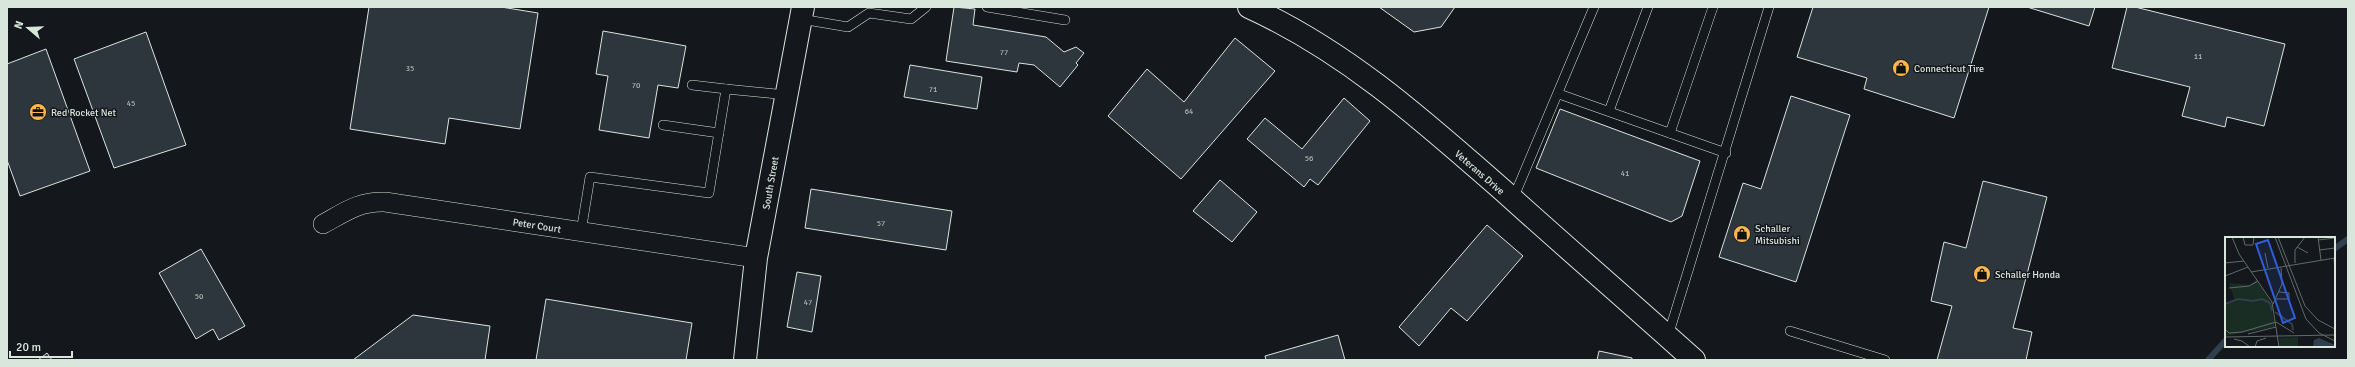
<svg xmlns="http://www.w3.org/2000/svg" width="2355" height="367" font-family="Signika,sans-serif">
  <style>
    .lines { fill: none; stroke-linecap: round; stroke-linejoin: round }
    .stream { stroke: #2f3f4d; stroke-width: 6 }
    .building { fill: #2c363c; stroke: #d8e6dc }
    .lane-casing { stroke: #d8e6dc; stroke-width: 10 }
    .street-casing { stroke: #d8e6dc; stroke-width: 20 }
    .secondary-casing { stroke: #d8e6dc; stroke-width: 24 }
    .lane { stroke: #14181c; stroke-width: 9 }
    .street { stroke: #14181c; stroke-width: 19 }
    .secondary { stroke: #14181c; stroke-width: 22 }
    .labels { text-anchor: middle; stroke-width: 3; stroke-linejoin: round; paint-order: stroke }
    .number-label { font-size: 8px; fill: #adbab4 }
    .poi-label { font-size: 10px; fill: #d8e6dc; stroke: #14181c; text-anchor: start }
    .street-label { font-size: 10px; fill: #d8e6dc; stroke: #14181c }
    .inset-river { fill: none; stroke: #2f3f4d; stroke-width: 2 }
    .inset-road { fill: none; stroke: #626a69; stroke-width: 1 }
    .view { fill: #305dd8; fill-opacity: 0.15; stroke: #305dd8; stroke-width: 2 }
    .inset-edge { fill: none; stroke: #d8e6dc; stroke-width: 2 }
  </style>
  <rect width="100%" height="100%" fill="#14181c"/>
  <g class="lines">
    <g class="stream">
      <polyline points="2334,249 2348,239"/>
      <polyline points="2208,360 2226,340"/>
    </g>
  </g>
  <g class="building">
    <polygon points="369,7 501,7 538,13 520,129 449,118 445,144 350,129"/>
    <polygon points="954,7 975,9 973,25 1046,37 1064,52 1076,47 1084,53 1076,63 1078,65 1060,87 1034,65 1019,63 1017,72 946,61"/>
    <polygon points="1379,7 1455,7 1441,27 1414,32"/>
    <polygon points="1813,7 1989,7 1954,118 1864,89 1867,78 1797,57"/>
    <polygon points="2027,7 2095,7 2089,26"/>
    <polygon points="2127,7 2135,7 2285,44 2264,126 2227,117 2225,127 2182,116 2190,87 2112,68"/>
    <polygon points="603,31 686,46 678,88 658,85 649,138 599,130 608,76 596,74"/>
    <polygon points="146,32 186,145 114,168 74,59"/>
    <polygon points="1235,38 1275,71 1181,179 1108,116 1147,69 1184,102"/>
    <polygon points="46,49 90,171 20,196 7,160 7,64"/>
    <polygon points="910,65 982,77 977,109 904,97"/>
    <polygon points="1791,96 1850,115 1796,282 1719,257 1743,183 1761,189"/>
    <polygon points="1344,98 1370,121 1318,185 1310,179 1304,187 1247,139 1265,118 1302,149"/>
    <polygon points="1560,109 1700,161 1682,216 1671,222 1536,168"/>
    <polygon points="1220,180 1257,212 1232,242 1193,211"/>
    <polygon points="1983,181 2047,197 2013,328 2032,332 2026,360 1937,360 1952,306 1931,301 1944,242 1966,248"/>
    <polygon points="811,189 952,211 946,250 805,228"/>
    <polygon points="1487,225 1523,256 1467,321 1451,308 1419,346 1399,327"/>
    <polygon points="201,249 245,326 219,340 213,329 196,339 159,273"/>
    <polygon points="797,272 821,276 812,332 787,327"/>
    <polygon points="546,299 692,323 686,360 536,360"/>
    <polygon points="413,315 490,326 485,360 353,360"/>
    <polygon points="1338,335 1345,360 1266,360 1265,356"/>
    <polygon points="1599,351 1632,358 1632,360 1597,360"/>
    <polygon points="47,353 52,360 38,360"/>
  </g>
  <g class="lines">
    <g class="lane-casing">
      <g id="lane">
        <polyline points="987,7 1065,20"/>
        <polyline points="801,19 848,27 869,13 911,19 926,7"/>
        <polyline points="692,85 726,89"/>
        <polyline points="1559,94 1726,153"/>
        <polyline points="1609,111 1648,7"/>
        <polyline points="663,125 719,133"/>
        <polyline points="1670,133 1713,7"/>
        <polyline points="1513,199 1594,7"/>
        <polyline points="581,232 590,177 709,193 726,89 786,95"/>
        <polyline points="1790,331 1885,360"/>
        <polyline points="1668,336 1769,7"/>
      </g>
    </g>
    <g class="street-casing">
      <path id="street" d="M323,224C345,212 359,201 385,202L756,258"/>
    </g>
    <g class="secondary-casing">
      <g id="secondary">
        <path d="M1249,7C1348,52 1426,123 1507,194C1569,250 1632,304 1694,360"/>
        <polyline points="745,360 756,258 803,7"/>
      </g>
    </g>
    <use href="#lane" class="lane"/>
    <use href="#street" class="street"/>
    <use href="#secondary" class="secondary"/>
  </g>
  <defs>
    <g id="shop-disc" transform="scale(0.9)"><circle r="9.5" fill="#ffb74d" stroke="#14181c"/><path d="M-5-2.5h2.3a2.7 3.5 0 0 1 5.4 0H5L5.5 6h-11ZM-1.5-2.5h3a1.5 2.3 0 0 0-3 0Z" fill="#111"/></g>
    <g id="office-disc" transform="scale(0.9)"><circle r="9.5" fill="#ffb74d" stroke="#14181c"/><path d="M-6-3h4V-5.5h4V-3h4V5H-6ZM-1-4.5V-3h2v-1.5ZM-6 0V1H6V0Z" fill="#111"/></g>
  </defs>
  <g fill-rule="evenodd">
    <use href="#shop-disc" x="1901" y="68"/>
    <use href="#office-disc" x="38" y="112"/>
    <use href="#shop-disc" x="1742" y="234"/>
    <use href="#shop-disc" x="1982" y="274"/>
  </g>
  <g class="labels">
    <g class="number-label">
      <text x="1004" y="55">77</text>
      <text x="2198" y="59">11</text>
      <text x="410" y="71">35</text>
      <text x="636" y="88">70</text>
      <text x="933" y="92">71</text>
      <text x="131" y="106">45</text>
      <text x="1189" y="114">64</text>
      <text x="1309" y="161">56</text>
      <text x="1625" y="176">41</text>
      <text x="881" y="226">57</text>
      <text x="199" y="299">50</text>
      <text x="808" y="305">47</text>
    </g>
    <g class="poi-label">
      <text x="1914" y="72">Connecticut Tire</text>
      <text x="51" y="116">Red Rocket Net</text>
      <text x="1755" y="232">Schaller<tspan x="1755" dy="12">Mitsubishi</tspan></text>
      <text x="1995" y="278">Schaller Honda</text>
    </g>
    <g class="street-label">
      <text transform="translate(1480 172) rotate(41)" y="4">Veterans Drive</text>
      <text transform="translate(770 183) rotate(-80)" y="4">South Street</text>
      <text transform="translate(537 225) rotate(9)" y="4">Peter Court</text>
    </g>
  </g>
  <g transform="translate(2225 237)">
    <rect width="110" height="110" fill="#14181c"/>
    <path d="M31,43L45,63L50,90L0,99V67L10,64L4,46L25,48ZM73,100V110H55L54,101Z" fill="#1a2d24"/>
    <path d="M41,64L44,67L46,81L39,86L30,87L28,66ZM13,66L23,73L19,86L15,87L11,85L6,73Z" fill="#1a2d24"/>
    <path d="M94,101L110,108V110H88L89,103Z" fill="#2f3f4d"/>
    <path class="inset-river" d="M0,67L13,62L28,64L37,62L45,66L47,74M50,75L67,87L68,93"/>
    <path class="inset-road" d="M7,0L14,17L47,65L54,110M18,0L20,8H28L29,0M50,0L81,82L94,96L110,104M53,0L80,69L93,83L110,92M93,0L96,23M93,3L110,1M72,10L83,16M94,13L110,11M40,16L43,31M109,21L110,34M0,26L19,24M70,26V13L80,0M26,35L110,21M0,39L23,30M4,51L24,49L33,44M51,62H64V56L54,55M48,67L57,47L56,31M51,85L69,96M0,92L4,96L17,95L51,85M23,97L51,90M0,100L110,98M9,102L17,104L25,110M30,110L32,104L41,101"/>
    <path class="view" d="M43,3L70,81L58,86L31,7Z"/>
    <rect width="110" height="110" class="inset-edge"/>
  </g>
  <rect width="2355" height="367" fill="none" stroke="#d8e6dc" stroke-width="16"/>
  <g transform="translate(28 28) rotate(289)" stroke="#14181c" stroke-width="3" paint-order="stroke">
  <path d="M0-3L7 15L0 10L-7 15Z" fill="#d8e6dc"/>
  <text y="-6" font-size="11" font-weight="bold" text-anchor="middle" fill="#d8e6dc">N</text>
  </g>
  <path d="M10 351v6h62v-6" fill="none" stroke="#d8e6dc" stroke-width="2"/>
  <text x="16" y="351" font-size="12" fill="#d8e6dc" stroke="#14181c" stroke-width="3" paint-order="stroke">20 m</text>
</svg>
